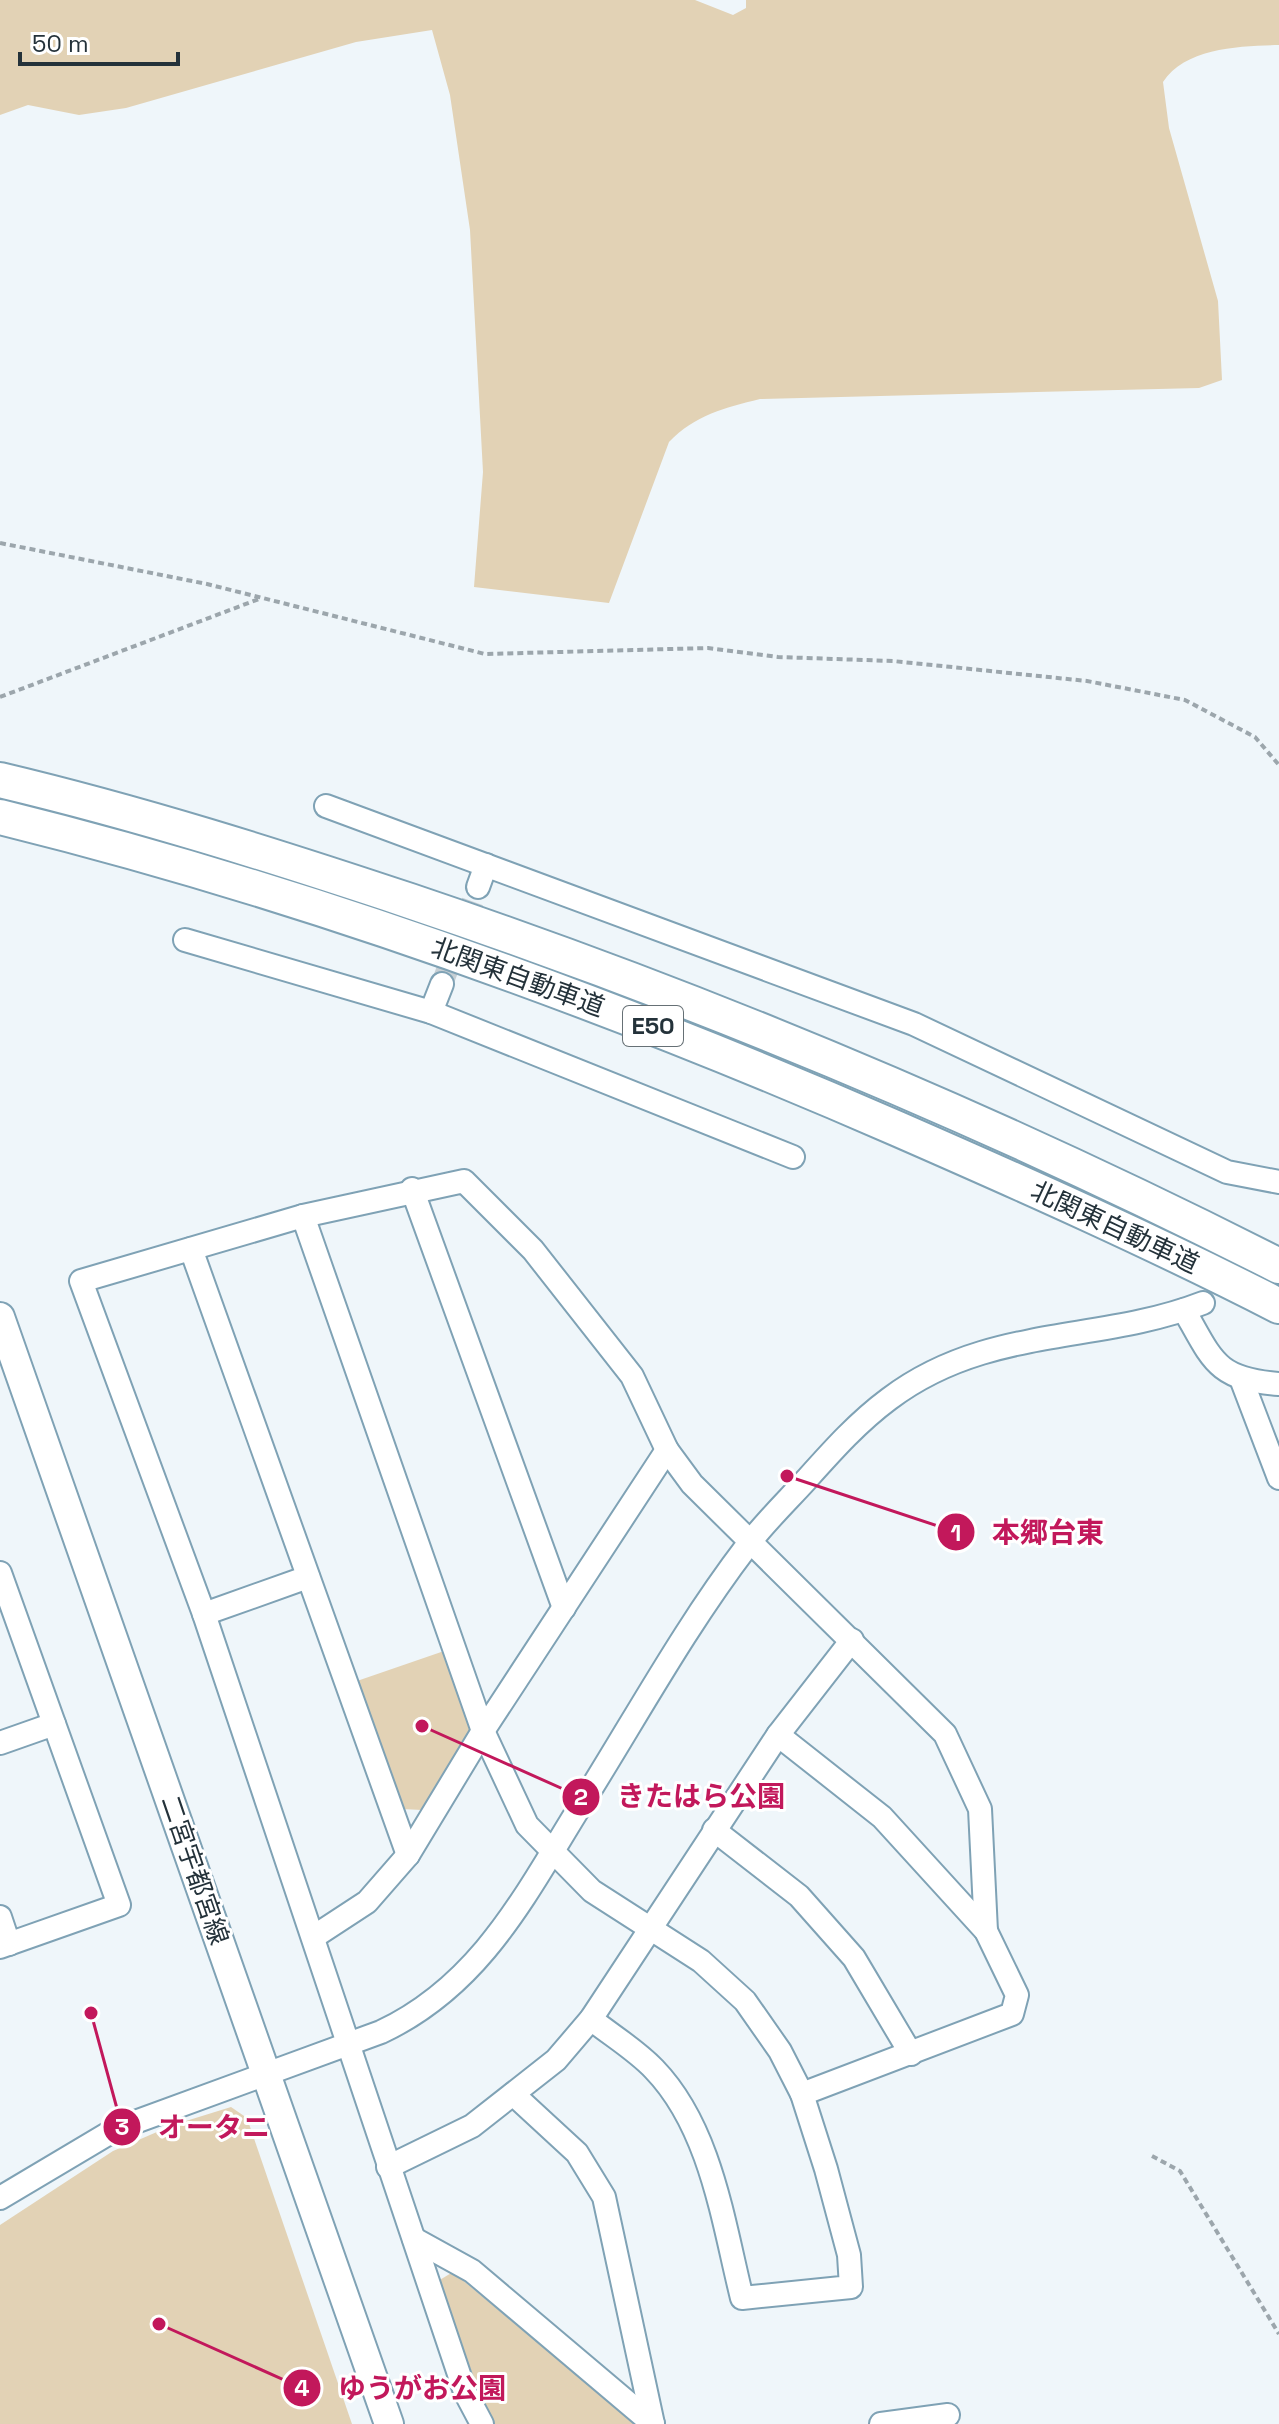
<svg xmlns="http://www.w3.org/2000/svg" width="1279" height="2424" font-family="'Space Grotesk','Noto Sans JP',sans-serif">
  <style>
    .green { fill: #e2d2b5 }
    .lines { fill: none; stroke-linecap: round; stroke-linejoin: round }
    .minor-tunnel { stroke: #c6cfd4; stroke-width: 22; stroke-dasharray: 22 11; stroke-linecap: butt }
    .minor-casing { stroke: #7fa2b5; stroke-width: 26 }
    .major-casing { stroke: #7fa2b5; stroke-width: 32 }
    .highway-casing { stroke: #7fa2b5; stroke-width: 38 }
    .path { stroke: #9ca6ac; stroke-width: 4; stroke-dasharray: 6 4; stroke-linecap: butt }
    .minor { stroke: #fff; stroke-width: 22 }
    .major { stroke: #fff; stroke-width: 28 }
    .highway { stroke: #fff; stroke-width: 34 }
    .labels { text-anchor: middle; stroke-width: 6; stroke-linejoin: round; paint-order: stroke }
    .shield { fill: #fff; stroke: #667075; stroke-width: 2 }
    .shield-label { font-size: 24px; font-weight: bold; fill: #24323a }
    .street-label { font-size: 26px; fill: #24323a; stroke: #fff }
    .leader { fill: none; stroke: #c2185b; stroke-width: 3 }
    .callout-dot { fill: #c2185b; stroke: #fff; stroke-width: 3 }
    .mark-label { font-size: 24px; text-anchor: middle; font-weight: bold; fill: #fff }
    .callout-label { font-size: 28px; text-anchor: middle; font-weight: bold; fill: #c2185b; stroke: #fff; stroke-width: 6; stroke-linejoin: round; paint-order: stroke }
  </style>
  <rect width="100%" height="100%" fill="#eff6fa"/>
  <g class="green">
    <path d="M0,0H695L733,15L746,8V0H1279V45C1241,46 1186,47 1163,82L1169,128L1218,301L1222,380L1199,388L760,399C724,408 695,415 669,442L609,603L474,587L483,472L470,230L450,95L432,30L356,42L126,108L79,115L28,105L0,115Z"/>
    <polygon points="447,1650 472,1717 470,1735 422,1810 402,1809 357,1681"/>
    <polygon points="231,2107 247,2118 352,2424 0,2424 0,2225 113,2151 173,2125"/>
    <polygon points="453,2272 635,2424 491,2424 438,2281"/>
  </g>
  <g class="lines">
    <polyline class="minor-tunnel" points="442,984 478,887"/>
    <g class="minor-casing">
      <g id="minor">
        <polyline points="326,806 914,1024 1227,1172 1279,1182"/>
        <polyline points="478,887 486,865"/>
        <polyline points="185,940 431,1012 793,1157"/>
        <polyline points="431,1012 442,984"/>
        <polyline points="412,1189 564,1608"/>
        <path d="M303,1216L483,1731L527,1825L592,1891L701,1961L745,2001L780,2051L802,2094L826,2169L849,2255L851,2287L742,2298C723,2222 711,2128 654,2069C636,2050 611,2035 591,2019"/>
        <polyline points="191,1249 408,1855"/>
        <path d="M1184,1310C1213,1361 1216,1379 1279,1384"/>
        <polyline points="1242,1381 1279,1478"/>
        <polyline points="0,1573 119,1905 0,1947"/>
        <polyline points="204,1614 308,1577"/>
        <polyline points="778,1735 882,1817 986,1931 1017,1995 1012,2014 802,2094"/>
        <polyline points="0,1743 54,1724"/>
        <polyline points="714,1830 799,1896 854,1958 911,2054"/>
        <polyline points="0,1917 9,1944"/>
        <polyline points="315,1936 367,1902 408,1855 483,1731 667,1450"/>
        <polyline points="513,2094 577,2153 604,2197 653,2424"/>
        <polyline points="388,2167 472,2126 556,2060 591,2019 778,1735 852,1640"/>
        <path d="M0,2198L116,2129L381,2032C481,1985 525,1895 581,1805C635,1719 685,1627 747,1546C765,1522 787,1501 807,1479C833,1450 858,1422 889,1399C987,1325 1097,1344 1203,1303"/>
        <polyline points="414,2239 472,2271 653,2424"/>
        <polyline points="482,2424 465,2392 204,1614 81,1281 303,1216 464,1181 533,1250 632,1376 667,1450 692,1484 945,1734 980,1809 986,1931"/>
        <polyline points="881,2424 948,2415"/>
      </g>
    </g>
    <g class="major-casing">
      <polyline id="major" points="0,1317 389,2424"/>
    </g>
    <g class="highway-casing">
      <g id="highway">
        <path d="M0,780C139,813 275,856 410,901C707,1001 999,1124 1279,1266"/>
        <path d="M0,817C308,893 607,1002 898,1129C1026,1185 1154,1242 1279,1306"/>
      </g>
    </g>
    <g class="path">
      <polyline points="0,543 207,584 485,654 708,648 778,657 893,661 1087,681 1185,700 1255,737 1279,765"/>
      <polyline points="0,697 259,599"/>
      <polyline points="1152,2156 1180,2171 1279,2334"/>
    </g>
    <use href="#minor" class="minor"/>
    <use href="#major" class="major"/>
    <use href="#highway" class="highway"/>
  </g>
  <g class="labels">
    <rect class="shield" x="623" y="1006" width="60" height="40" rx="6"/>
    <g class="shield-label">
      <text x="653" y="1034">E50</text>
    </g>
    <g class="street-label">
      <text transform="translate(518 977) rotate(20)" y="9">北関東自動車道</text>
      <text transform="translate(1115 1227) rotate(25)" y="9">北関東自動車道</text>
      <text transform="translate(195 1870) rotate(71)" y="9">二宮宇都宮線</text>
    </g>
  </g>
  <path class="leader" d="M787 1476L956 1532M422 1726L581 1797M91 2013L122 2127M159 2324L302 2388"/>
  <g class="callout-dot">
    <circle cx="787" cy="1476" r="8"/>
    <circle cx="422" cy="1726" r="8"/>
    <circle cx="91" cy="2013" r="8"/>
    <circle cx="159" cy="2324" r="8"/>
    <circle cx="956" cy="1532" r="20"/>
    <circle cx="581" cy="1797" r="20"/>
    <circle cx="122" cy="2127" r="20"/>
    <circle cx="302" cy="2388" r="20"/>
  </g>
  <g class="mark-label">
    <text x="956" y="1541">1</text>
    <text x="581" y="1805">2</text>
    <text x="122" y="2135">3</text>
    <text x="302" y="2396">4</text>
  </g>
  <g class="callout-label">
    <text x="1048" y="1542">本郷台東</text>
    <text x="701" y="1806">きたはら公園</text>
    <text x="214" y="2137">オータニ</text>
    <text x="422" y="2398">ゆうがお公園</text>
  </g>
  <path d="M20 52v12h158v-12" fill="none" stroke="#24323a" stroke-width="4"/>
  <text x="32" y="52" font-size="24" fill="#24323a" stroke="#ffffff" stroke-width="6" paint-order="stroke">50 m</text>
</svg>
